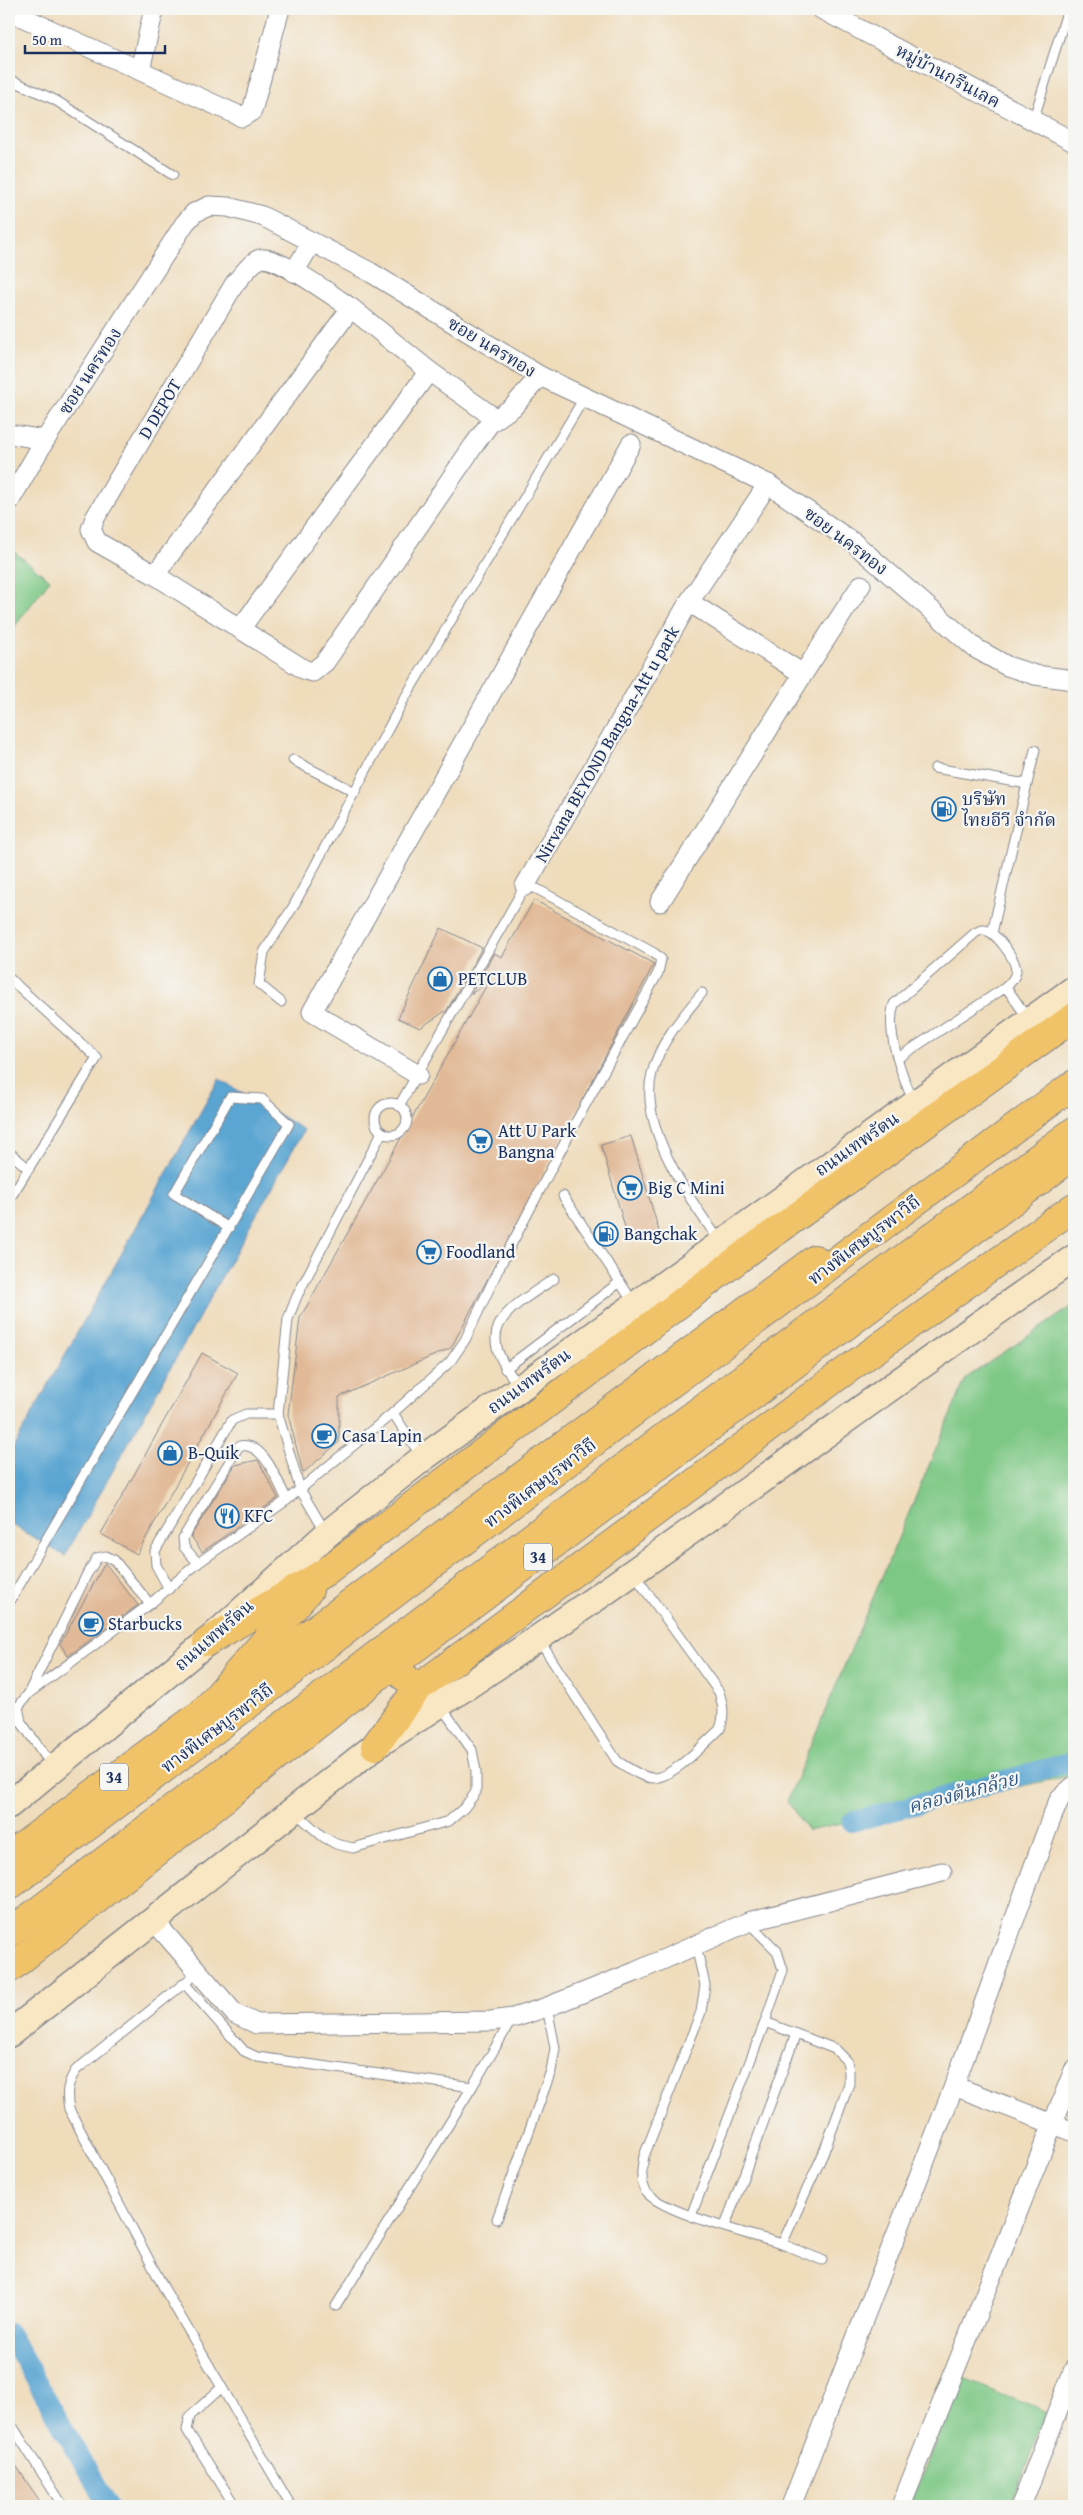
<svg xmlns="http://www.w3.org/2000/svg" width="1083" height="2515" font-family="'Gentium Book Plus','Noto Serif Thai',serif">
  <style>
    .green { fill: #7ec885; stroke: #4c7c72 }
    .water { fill: #5aa5d2; stroke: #3a6a98 }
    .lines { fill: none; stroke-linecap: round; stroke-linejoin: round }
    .canal { stroke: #5aa5d2; stroke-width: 20 }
    .building { fill: #e1b996 }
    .service-casing { stroke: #85868c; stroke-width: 11 }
    .minor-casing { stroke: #85868c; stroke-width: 21 }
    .secondary-casing { stroke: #85868c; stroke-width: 29 }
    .trunk-casing { stroke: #85868c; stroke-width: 30 }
    .motorway-casing { stroke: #85868c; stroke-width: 30 }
    .service { stroke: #fff; stroke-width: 9 }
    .minor { stroke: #fff; stroke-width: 19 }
    .secondary { stroke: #f9e7c3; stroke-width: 26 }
    .trunk { stroke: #f1c369; stroke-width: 28 }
    .motorway { stroke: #f1c369; stroke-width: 28 }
    .labels { text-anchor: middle; stroke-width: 4.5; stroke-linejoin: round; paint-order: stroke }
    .shield { fill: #f6f6f2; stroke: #5d6b8a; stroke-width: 1 }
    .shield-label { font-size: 16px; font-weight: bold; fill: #1b2f5e }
    .street-label { font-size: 18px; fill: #1b2f5e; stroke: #f6f6f2 }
    .poi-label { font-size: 18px; fill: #1b2f5e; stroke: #f6f6f2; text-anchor: start }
    .water-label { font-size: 19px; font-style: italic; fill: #315887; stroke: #f6f6f2 }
  </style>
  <rect width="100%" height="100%" fill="#f6f6f2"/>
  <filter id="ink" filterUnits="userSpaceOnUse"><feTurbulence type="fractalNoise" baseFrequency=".02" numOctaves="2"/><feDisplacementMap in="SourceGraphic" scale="10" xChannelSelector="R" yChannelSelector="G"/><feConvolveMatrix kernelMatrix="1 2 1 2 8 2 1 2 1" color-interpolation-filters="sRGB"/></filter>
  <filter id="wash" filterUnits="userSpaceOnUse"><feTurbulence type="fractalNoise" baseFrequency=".0096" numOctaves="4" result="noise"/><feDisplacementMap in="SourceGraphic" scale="20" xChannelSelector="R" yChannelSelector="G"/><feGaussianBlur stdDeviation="1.12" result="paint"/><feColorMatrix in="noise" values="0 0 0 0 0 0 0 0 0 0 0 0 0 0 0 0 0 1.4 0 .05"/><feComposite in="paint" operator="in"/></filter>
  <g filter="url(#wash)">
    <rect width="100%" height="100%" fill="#efdcbb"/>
    <g class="green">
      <polygon points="9,548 50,580 9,634"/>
      <polygon points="1074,1305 1074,1775 808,1831 787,1801 966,1378"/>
      <polygon points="961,2378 1047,2412 1010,2506 910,2506"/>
    </g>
    <polygon class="water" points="219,1079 304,1130 65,1556 9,1523 9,1455"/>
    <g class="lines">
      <g class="canal">
        <polyline points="852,1822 1074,1761"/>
        <polyline points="9,2333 108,2506"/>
      </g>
    </g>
    <g id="blocks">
      <g class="building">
        <polygon points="534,900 654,964 451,1348 339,1397 339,1442 303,1473 288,1414 300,1318 489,981 471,994 494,953 502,957"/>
        <polygon points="441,928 482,948 447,1010 420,1028 398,1018"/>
        <polygon points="631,1136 659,1231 629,1241 601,1145"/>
        <polygon points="202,1353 238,1373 137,1554 101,1534"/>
        <polygon points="258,1460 278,1498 202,1552 191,1536 235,1465"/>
        <polygon points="105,1563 138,1605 68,1656 60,1644"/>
        <polygon points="9,2455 43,2506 9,2506"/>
      </g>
    </g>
  </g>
  <g filter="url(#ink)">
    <use href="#blocks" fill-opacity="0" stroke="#85868c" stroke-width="1"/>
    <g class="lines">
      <g class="service-casing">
        <g id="service">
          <polyline points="9,79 55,100 173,175"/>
          <polyline points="1033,121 1068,9"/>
          <polyline points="293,760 355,792"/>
          <polyline points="935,768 1027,784"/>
          <polyline points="992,933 1035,750"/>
          <polyline points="9,978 97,1058 9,1200"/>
          <polyline points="1006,987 1029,1020"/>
          <path d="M702,993C682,1017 660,1042 652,1073C638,1126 690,1201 720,1241"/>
          <polyline points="281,1002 259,984 264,952 293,907 403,701 584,398"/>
          <path d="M898,1058L1006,987C1011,982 1015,978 1016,971C1016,959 995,930 983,930C982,930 976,932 975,933L894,1004C885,1031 902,1077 914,1102"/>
          <circle cx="391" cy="1119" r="16"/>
          <polyline points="9,1152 29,1169"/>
          <polyline points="563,1196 620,1282"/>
          <polyline points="505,1369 620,1282 634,1304"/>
          <path d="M520,1387C472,1329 502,1313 554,1279"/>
          <polyline points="393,1413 421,1456"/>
          <polyline points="326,1533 300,1489 278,1414 288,1319 297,1296 382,1132"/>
          <path d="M198,1563L184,1547L183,1538L239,1446C264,1440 278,1483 287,1500"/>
          <polyline points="169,1589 156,1565 155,1551 232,1420 246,1414 278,1414"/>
          <polyline points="9,1603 289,1124 262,1099 230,1097 174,1194 229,1228"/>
          <path d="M539,1640L617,1761C627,1767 640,1777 652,1778C672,1779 706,1742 720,1729C725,1715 723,1705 719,1692L634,1574"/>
          <polyline points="30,1690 87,1574 97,1558 106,1556 114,1560 150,1604"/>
          <polyline points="53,1767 21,1722 18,1707 29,1693 150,1604 198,1563 287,1500 393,1413 450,1362 465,1340 498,1270 572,1129 658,973 661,959 654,953 537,889 525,886 399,1106"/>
          <polyline points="295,1812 322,1836 336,1844 353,1848 449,1821 464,1808 476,1792 476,1771 472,1750 440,1705"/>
          <path d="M696,1946L705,1985L701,2012L644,2156C642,2167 640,2179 645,2190C655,2211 757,2236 782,2244L823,2154L849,2084V2071L847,2061L835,2049L765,2022L783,1970L777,1951L748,1922"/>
          <path d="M197,1973L76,2070C67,2084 66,2093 69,2109L165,2290L291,2506"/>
          <polyline points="184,1983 244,2051 257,2057 472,2087"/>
          <polyline points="691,2216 765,2022"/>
          <polyline points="497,2219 551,2071 555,2048 547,2007"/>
          <polyline points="725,2226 796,2034"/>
          <polyline points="782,2244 822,2260"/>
          <polyline points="336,2306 472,2087 512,2019"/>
          <polyline points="221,2388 190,2416 187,2430 235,2506"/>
          <polyline points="9,2421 63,2506"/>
        </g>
      </g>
      <g class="minor-casing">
        <g id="minor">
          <polyline points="821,9 1074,142"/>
          <polyline points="9,11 242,117 252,111 280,9"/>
          <polyline points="140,70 154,9"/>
          <polyline points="294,272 312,242"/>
          <path d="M351,308C336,298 275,254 260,259C251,262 242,276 235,283L95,518L91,529L97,542L155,575L305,670L313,672L325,662L474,445L490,423L513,407L540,376"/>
          <polyline points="9,434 45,440"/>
          <polyline points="9,502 45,440 185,223 194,213 209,206 228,207 262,216 370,272 540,376 768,484 854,543 975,648 1007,666 1035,675 1074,680"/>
          <polyline points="155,575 351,308 429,371"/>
          <polyline points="689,602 768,484"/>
          <polyline points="240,629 429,371 496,419"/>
          <polyline points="525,886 689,602 803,674"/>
          <polyline points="660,902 803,674 861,585"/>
          <polyline points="418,1075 312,1012 631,444"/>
          <polyline points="154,1921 235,2014 257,2024 491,2021 513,2018 547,2007 635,1972 748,1922 942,1872"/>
          <polyline points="954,2086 1074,2132"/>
          <polyline points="791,2506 954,2086 1051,1819 1060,1798 1074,1786"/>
          <polyline points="901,2506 1074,2070"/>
          <polyline points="1021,2506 1074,2369"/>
        </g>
      </g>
      <g class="secondary-casing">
        <g id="secondary">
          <polyline points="9,1805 207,1642 327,1534 423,1458 1074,989"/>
          <path d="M9,2034L375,1746C615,1594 840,1419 1074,1258"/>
        </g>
      </g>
      <g class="trunk-casing">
        <g id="trunk">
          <polyline points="9,1856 815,1259"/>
          <polyline points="9,1969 391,1666 1074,1155"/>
        </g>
      </g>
      <g class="motorway-casing">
        <g id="motorway">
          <polyline points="207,1642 325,1572 749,1251 1074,1017"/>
          <polyline points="391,1666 418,1688"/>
          <polyline points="207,1708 309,1590"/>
          <polyline points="375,1746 418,1688 837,1377 1074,1207"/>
          <polyline points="9,1886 669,1385 1074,1084"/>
          <polyline points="9,1933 688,1419 1074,1131"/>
        </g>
      </g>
      <use href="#service" class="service"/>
      <use href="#minor" class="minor"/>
      <use href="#secondary" class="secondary"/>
      <use href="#trunk" class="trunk"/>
      <use href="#motorway" class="motorway"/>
    </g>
  </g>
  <defs>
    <g id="fuel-ring" transform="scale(1.25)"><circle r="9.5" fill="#f6f6f2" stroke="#1f6fb2" stroke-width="1.5"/><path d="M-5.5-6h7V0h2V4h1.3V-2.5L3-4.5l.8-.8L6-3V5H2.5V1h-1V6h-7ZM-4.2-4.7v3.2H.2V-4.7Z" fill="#1f6fb2"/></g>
    <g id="shop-ring" transform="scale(1.25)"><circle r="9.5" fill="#f6f6f2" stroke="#1f6fb2" stroke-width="1.5"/><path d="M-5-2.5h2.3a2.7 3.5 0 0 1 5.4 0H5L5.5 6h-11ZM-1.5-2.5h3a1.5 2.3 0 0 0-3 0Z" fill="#1f6fb2"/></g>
    <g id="supermarket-ring" transform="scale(1.25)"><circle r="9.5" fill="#f6f6f2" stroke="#1f6fb2" stroke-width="1.5"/><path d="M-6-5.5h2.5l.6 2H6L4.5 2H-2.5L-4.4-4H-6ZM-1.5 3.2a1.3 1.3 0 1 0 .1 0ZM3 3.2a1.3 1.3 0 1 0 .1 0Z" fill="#1f6fb2"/></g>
    <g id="cafe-ring" transform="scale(1.25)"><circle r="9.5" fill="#f6f6f2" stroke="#1f6fb2" stroke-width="1.5"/><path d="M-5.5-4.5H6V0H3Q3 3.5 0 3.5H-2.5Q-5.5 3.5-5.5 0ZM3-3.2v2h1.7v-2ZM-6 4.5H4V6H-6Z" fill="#1f6fb2"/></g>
    <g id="restaurant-ring" transform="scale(1.25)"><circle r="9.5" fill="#f6f6f2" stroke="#1f6fb2" stroke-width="1.5"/><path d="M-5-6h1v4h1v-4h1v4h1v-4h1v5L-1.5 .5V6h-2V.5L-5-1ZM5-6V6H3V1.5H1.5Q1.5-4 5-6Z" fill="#1f6fb2"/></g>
  </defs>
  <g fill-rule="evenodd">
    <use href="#fuel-ring" x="944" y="809"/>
    <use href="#shop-ring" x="440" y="979"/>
    <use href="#supermarket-ring" x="480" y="1141"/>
    <use href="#supermarket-ring" x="630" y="1188"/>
    <use href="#fuel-ring" x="606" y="1234"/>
    <use href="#supermarket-ring" x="429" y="1252"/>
    <use href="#cafe-ring" x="324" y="1436"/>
    <use href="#shop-ring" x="170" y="1453"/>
    <use href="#restaurant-ring" x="227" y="1516"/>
    <use href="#cafe-ring" x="91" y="1624"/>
  </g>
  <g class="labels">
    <g class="shield">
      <rect x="524" y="1543.5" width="28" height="27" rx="4"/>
      <rect x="100" y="1763.5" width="28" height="27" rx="4"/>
    </g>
    <g class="shield-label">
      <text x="538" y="1563">34</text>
      <text x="114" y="1783">34</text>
    </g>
    <g class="street-label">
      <text transform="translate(948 76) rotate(28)" y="6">หมู่บ้านกรีนเลค</text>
      <text transform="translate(492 347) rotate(31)" y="6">ซอย นครทอง</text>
      <text transform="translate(90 371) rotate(-57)" y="6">ซอย นครทอง</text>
      <text transform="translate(160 409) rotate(-59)" y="6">D DEPOT</text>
      <text transform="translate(846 541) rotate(37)" y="6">ซอย นครทอง</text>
      <text transform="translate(607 744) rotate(-60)" y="6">Nirvana BEYOND Bangna-Att u park</text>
      <text transform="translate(857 1144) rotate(-35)" y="6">ถนนเทพรัตน</text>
      <text transform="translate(864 1240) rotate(-37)" y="6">ทางพิเศษบูรพาวิถี</text>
      <text transform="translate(529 1381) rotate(-36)" y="6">ถนนเทพรัตน</text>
      <text transform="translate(540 1483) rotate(-37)" y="6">ทางพิเศษบูรพาวิถี</text>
      <text transform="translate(214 1635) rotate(-41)" y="6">ถนนเทพรัตน</text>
      <text transform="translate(217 1728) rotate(-37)" y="6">ทางพิเศษบูรพาวิถี</text>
    </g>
    <g class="poi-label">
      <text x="962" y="805">บริษัท<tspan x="962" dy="21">ไทยอีวี จำกัด</tspan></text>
      <text x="458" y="985">PETCLUB</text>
      <text x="498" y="1137">Att U Park<tspan x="498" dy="21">Bangna</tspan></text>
      <text x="648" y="1194">Big C Mini</text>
      <text x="624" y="1240">Bangchak</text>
      <text x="446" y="1258">Foodland</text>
      <text x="342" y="1442">Casa Lapin</text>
      <text x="188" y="1459">B-Quik</text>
      <text x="244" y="1522">KFC</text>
      <text x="108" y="1630">Starbucks</text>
    </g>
    <g class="water-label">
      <text transform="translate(963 1792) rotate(-15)" y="7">คลองต้นกล้วย</text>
    </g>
  </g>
  <rect width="1083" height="2515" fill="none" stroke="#f6f6f2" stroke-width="30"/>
  <path d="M25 45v8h140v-8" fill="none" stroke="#1b2f5e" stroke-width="2.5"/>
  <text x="32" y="45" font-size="15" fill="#1b2f5e" stroke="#f6f6f2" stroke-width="4" paint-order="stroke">50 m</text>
</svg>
